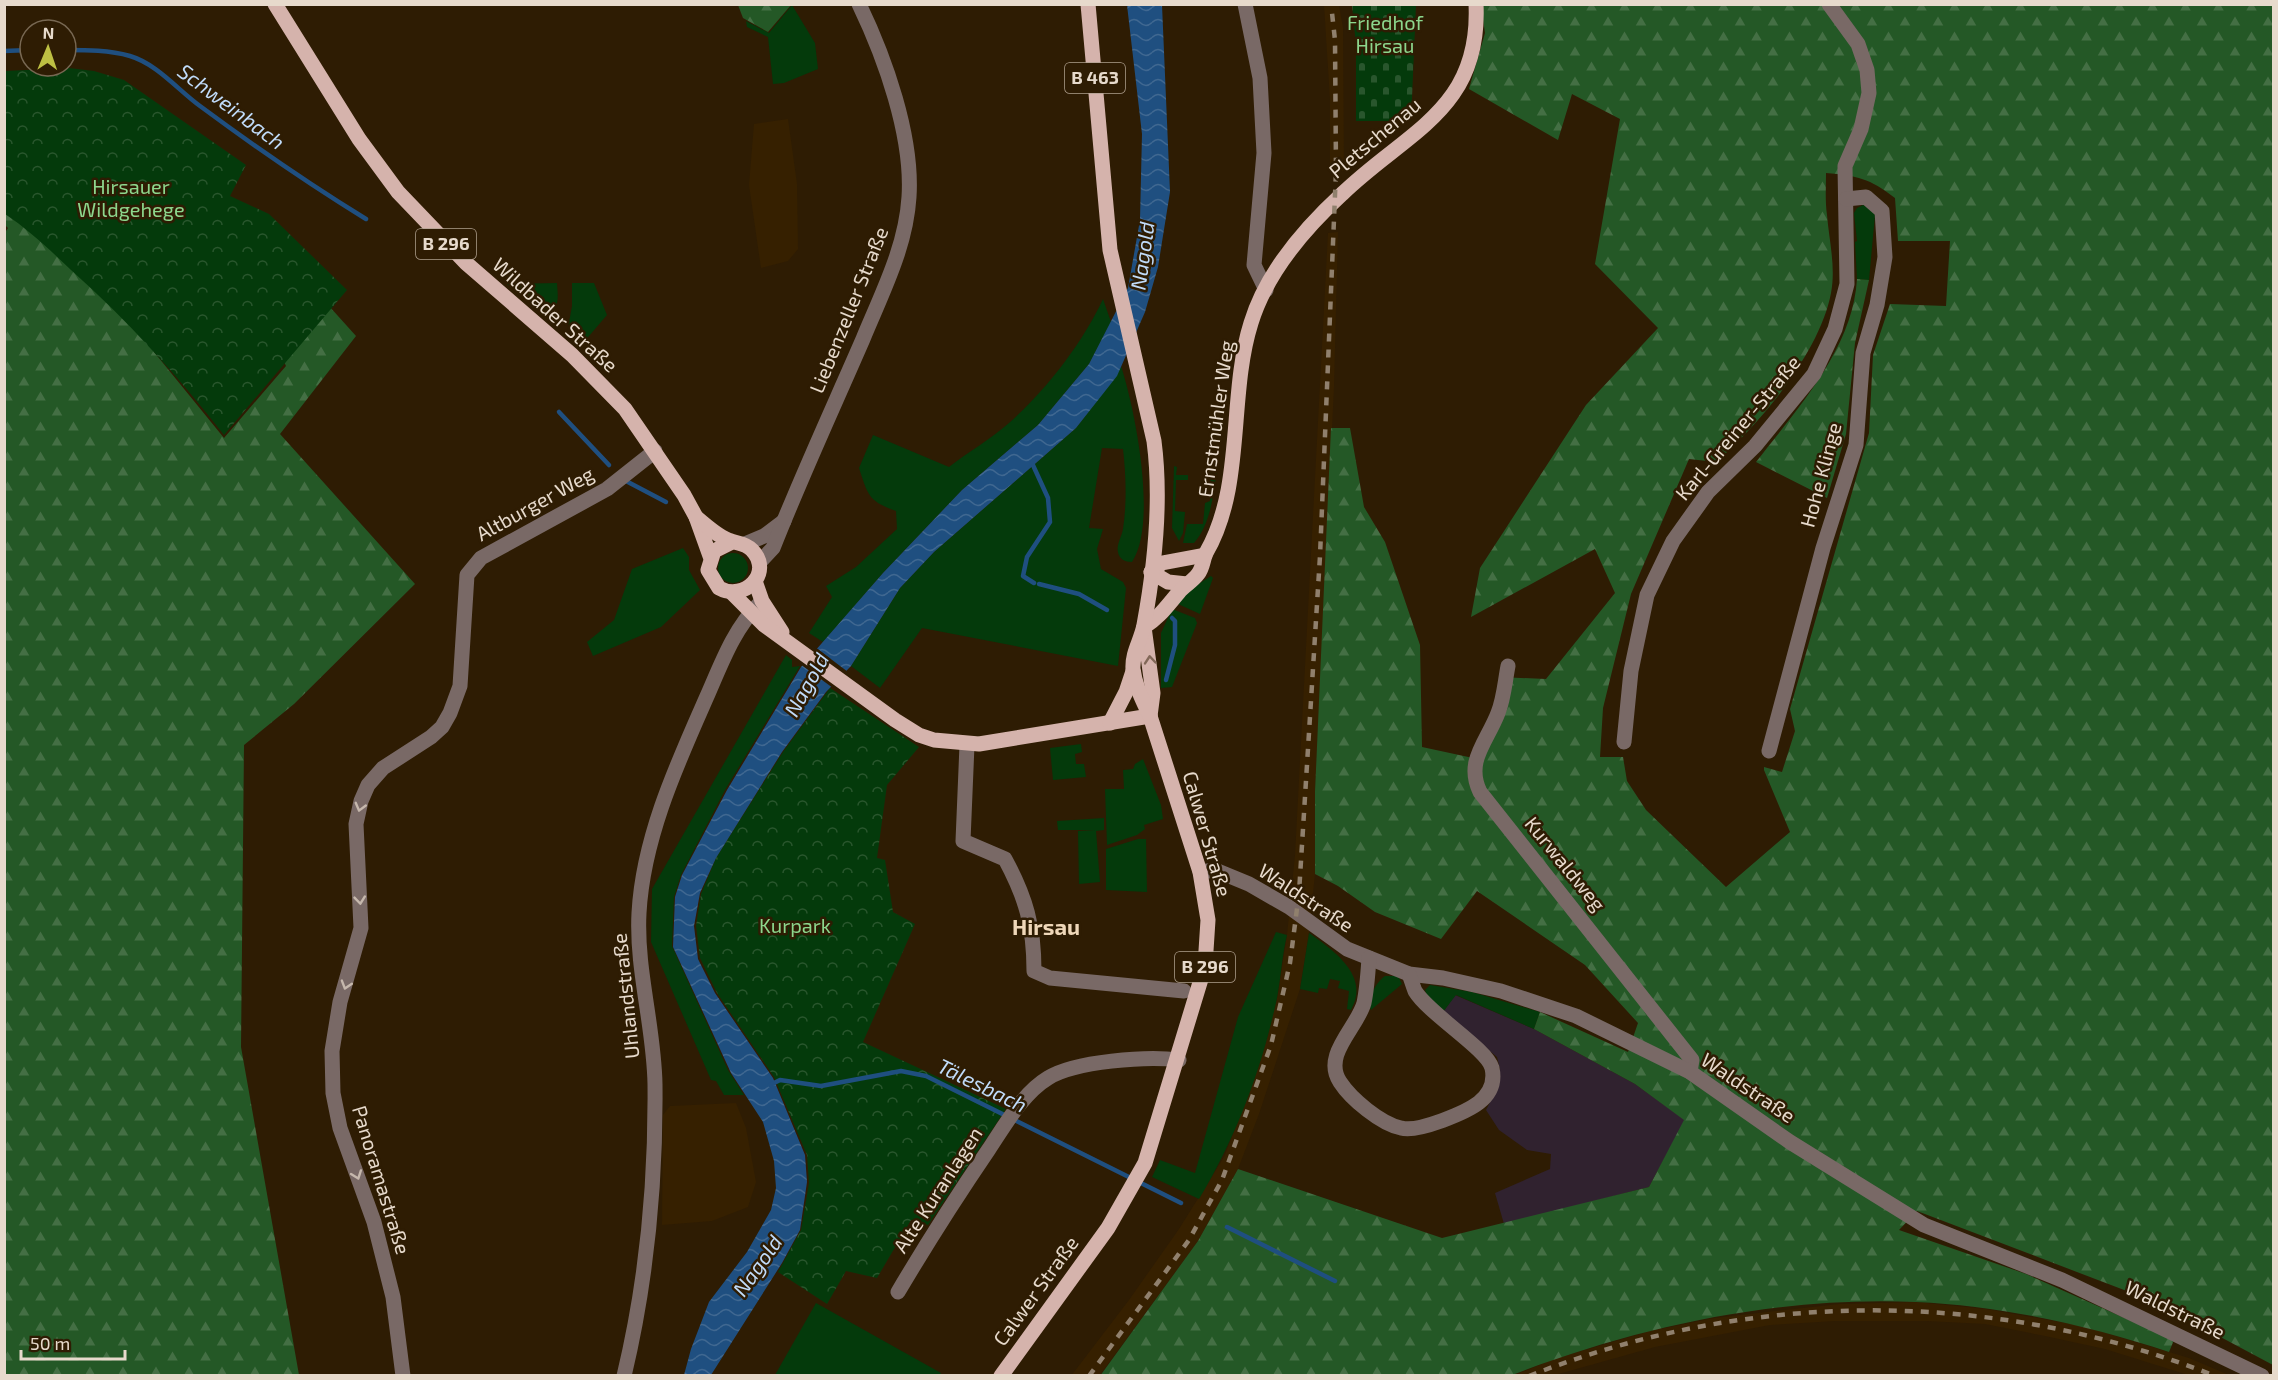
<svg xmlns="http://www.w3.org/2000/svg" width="2278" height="1380" font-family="'Exo 2',sans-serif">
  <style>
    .commercial { fill: #30222f }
    .built { fill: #362000 }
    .green { fill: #043a0b }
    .forest { fill: url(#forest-firs); fill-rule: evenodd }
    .cemetery { fill: url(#cemetery-stones) }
    .park { fill: url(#park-crowns) }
    .water { fill: url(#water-waves) }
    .pier { fill: #2e1c03 }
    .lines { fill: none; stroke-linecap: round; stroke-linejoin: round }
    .stream { stroke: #1f4f80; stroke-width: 4.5 }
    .minor { stroke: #796966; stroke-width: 15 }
    .major { stroke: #d5b3ac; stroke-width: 15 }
    .rail { stroke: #90806d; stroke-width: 4.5; stroke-dasharray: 8 8; stroke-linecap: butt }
    .oneway { stroke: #826858 }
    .oneway2 { stroke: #c6b8ad }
    .labels { text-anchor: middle; stroke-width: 5; stroke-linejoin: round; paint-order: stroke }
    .shield { fill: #2e1c03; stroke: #b0a190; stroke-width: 1.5 }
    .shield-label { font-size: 18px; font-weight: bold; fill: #e7dacc }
    .park-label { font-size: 20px; fill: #8dd78d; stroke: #2e1c03 }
    .street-label { font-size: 20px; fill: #e7dacc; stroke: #2e1c03 }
    .water-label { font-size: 21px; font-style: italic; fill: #c0dbf9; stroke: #2e1c03 }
    .quarter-label { font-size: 22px; font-weight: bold; fill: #efd7b9; stroke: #2e1c03 }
  </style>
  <defs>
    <pattern id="forest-firs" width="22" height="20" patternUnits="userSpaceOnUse" patternTransform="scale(1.5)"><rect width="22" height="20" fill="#245826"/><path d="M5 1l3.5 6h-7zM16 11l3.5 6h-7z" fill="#446f44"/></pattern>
    <pattern id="cemetery-stones" width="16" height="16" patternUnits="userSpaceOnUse" patternTransform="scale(1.5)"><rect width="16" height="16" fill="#043a0b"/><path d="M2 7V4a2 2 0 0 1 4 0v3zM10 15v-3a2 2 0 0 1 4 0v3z" fill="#29562d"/></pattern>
    <pattern id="park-crowns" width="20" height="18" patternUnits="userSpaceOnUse" patternTransform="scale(1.5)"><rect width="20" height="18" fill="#043a0b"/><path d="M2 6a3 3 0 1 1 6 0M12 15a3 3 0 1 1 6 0" fill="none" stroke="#29562d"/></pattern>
    <pattern id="water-waves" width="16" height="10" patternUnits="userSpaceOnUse" patternTransform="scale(1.5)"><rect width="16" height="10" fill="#1f4f80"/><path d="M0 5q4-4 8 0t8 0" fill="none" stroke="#406891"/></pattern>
  </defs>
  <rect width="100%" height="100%" fill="#2e1c03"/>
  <polygon class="commercial" points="1455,995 1534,1029 1635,1084 1685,1120 1649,1187 1504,1224 1495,1193 1550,1169 1551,1154 1527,1150 1499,1130 1486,1110 1498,1087 1500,1069 1497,1057 1443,1012"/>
  <g class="built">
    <polygon points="1324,5 1339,5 1343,28 1344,171 1330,171 1330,100"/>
    <polygon points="788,119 797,184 798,249 788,261 761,268 749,185 754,124"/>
    <polygon points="1338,232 1334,387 1315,792 1315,874 1309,933 1300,989 1259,1114 1238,1169 1198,1241 1100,1375 1071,1376 1129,1300 1179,1229 1224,1157 1252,1084 1277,998 1287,935 1295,855 1328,233"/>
    <polygon points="736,1103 746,1128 756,1182 748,1207 712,1221 662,1225 663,1115 670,1106"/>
    <polygon points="1916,1302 1986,1309 2083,1326 2189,1358 2229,1375 2188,1375 2105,1349 2045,1336 1985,1324 1927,1321 1835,1321 1770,1325 1655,1347 1555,1375 1512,1376 1554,1359 1650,1331 1714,1318 1839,1304"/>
  </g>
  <g class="green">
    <polygon points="792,5 815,43 818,69 784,83 773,84 768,37 747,27 746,21 769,33"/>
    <polygon points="1863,205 1871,208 1875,215 1869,280 1857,279 1855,242 1857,241 1854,213 1857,208"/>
    <path d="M557,283C558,298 560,307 547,316L507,284Z"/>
    <polygon points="572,283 594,283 607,315 583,343 568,328 572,306"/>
    <path d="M1103,299L1111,322L1089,364L1038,425L962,490L883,573L823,642L809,633L832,597L826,586L856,567L897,529L896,511C868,501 868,495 859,468L873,435L949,467C968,452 991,439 1009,423C1046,390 1082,344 1103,299Z"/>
    <path d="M1121,366C1135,409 1158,523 1132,562C1125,562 1119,559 1118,552C1116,545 1122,536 1123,529C1127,503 1126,475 1123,449L1102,448L1089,528L1103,529L1097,549L1101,569L1123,582L1126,588L1118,666L922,628L880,688L851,666L900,588L934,552L1076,428L1116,376Z"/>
    <path d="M1219,458C1214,485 1213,522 1194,543H1183L1187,524H1203L1205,503L1210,501L1211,462Z"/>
    <polygon points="1174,466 1177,467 1176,475 1188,475 1188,480 1176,480 1175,511 1185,512 1183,533 1179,541 1172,528"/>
    <polygon points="683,548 689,557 689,570 700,590 661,627 593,656 587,642 614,620 632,569"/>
    <circle cx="733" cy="568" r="15"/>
    <polygon points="1211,576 1213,578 1200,614 1178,604 1186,592"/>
    <polygon points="1172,609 1195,618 1197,623 1172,687 1161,688 1161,633"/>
    <polygon points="786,655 792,660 792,667 800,666 725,790 681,875 674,897 672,946 728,1070 744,1095 724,1095 716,1081 711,1080 651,942 652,889"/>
    <polygon points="1081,744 1082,752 1075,754 1076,764 1084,764 1086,777 1053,780 1050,748"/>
    <polygon points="1143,759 1161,805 1163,819 1144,825 1145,829 1137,835 1107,845 1105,789 1124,789 1123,770 1133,769 1135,764"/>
    <polygon points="1104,818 1104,830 1096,831 1100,882 1079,884 1078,831 1095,830 1058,830 1057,821"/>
    <polygon points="1138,839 1146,839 1147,892 1106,890 1106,849"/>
    <path d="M1276,932L1287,935C1282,956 1281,977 1277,998C1262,1068 1236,1138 1199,1199L1152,1177L1160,1160L1195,1173L1238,1017Z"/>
    <path d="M1309,933C1333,950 1371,976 1351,1010L1347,1009L1349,991L1338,988L1340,981L1330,979L1327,989L1319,988L1318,993L1300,989Z"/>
    <path d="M1385,976H1398L1402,984L1371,1010C1366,1000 1376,982 1385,976Z"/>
    <polygon points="1430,985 1472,992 1540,1012 1534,1029 1456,995 1443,1012 1427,996 1425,990"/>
    <polygon points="816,1303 941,1373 940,1375 775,1375"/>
  </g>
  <g class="forest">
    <polygon points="738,5 738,4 791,5 768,32 743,18"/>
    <path d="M1481,5H2273V1365L2153,1301L1917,1211L1899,1230L2026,1274L2174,1340L2169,1352C2088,1325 2002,1306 1916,1302C1779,1296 1639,1326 1512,1375L1100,1376L1198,1241L1238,1169L1442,1238L1649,1187L1684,1120L1635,1084L1534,1029L1540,1012L1628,1052L1638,1023L1585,965L1477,891L1441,939L1375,912L1338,886L1315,874V792L1331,428H1350L1364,507L1385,542L1420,645L1422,747L1473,758L1497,707L1499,677L1546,679L1615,593L1595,549L1471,617L1480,568L1586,405L1658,328L1595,264L1620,119L1572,94L1558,140L1469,89L1485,33ZM1826,173C1858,176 1869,178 1895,198L1898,241H1950L1946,306L1890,304L1873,355L1869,433L1790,709L1795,731L1782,772L1764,767V770L1790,832L1726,887L1646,810L1627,781L1623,757H1600L1603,708L1631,594L1689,459L1716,462C1760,424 1820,352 1831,293C1836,267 1829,240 1827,215C1825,201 1826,187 1826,173Z"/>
    <polygon points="5,156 282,243 154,352 224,438 286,366 267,325 311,286 356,336 280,434 415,584 294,704 244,745 241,1047 299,1375 5,1375 4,234 8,228 5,225"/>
    <path d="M1857,279L1869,280L1855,343L1846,434L1827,498L1756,462C1797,409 1853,349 1857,279Z"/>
  </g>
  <polygon class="cemetery" points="1352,5 1416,5 1411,121 1356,121 1356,45"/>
  <g class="park">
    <path d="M69,68L94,71L124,80L246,165L230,196L269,214L347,290L224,435C177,375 128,321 71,270C50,250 29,230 5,214V71Z"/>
    <polygon points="830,688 919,747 887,785 877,858 885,860 893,912 915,924 863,1042 1006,1109 928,1225 911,1220 877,1278 846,1271 827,1304 778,1272 801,1230 809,1183 807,1155 774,1077 717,993 700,958 696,926 701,894 716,858 783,752"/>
  </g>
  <polygon class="water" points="1127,5 1162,5 1170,192 1158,267 1145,312 1117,376 1076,428 934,552 900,588 851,666 826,692 782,752 716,858 700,893 694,926 698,959 715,993 773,1078 805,1155 807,1182 800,1230 782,1263 711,1375 684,1375 691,1349 709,1302 747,1252 771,1210 776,1188 774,1161 763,1122 731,1073 673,947 675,897 682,875 727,790 801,667 883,573 962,490 1038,425 1089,364 1128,288 1140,220 1142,134"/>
  <polygon class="pier" points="815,647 848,672 833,688 800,664"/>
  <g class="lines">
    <g class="stream">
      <path d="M66,50C87,50 109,50 130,56C157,64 178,90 200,106C254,146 309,184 366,219"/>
      <polyline points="4,51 30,50"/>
      <polyline points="559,412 609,465"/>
      <polyline points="1032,463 1048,498 1050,522 1027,557 1023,576 1034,583"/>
      <polyline points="626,481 666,502"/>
      <polyline points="1039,584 1079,594 1107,610"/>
      <polyline points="1166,680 1175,645 1175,621 1172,618"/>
      <polyline points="770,1085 780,1080 821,1086 901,1071 926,1076 1181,1203"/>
      <polyline points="1227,1227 1335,1281"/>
    </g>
    <g class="minor">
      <polyline points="1245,4 1260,78 1264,153 1254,265 1266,290"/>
      <polyline points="745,544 764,536 784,521"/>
      <path d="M759,563L773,548C801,477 833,408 863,339C882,293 906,247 909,197C913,136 885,58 859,4"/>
      <path d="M1508,666C1505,681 1504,698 1498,713C1487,742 1465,761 1480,792L1692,1060L1690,1072"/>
      <polyline points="1624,742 1631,671 1647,595 1673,541 1708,492 1755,446 1814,374 1835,329 1847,284 1845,166 1861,129 1869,93 1867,70 1858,44 1829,4"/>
      <path d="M967,745L963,841L1005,859C1026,898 1034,926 1034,971L1050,978L1184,991"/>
      <polyline points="1769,751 1823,548 1856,445 1863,353 1877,305 1885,257 1882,211 1866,197 1846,199"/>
      <polyline points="1200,872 1215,870 1249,884 1289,907 1347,949 1409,974 1443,978 1501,991 1576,1016 1690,1072 1790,1142 1924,1225 2062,1280 2262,1376"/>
      <path d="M1369,958C1368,973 1367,989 1364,1003C1357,1028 1322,1055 1340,1082C1351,1099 1381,1124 1401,1128C1412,1131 1430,1125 1441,1121C1465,1112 1499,1100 1492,1068C1487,1049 1429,1014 1415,991C1413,986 1411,979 1409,974"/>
      <path d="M898,1292C927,1243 957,1196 989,1149C1005,1125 1023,1093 1048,1078C1075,1061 1147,1056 1179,1060"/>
      <polyline points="403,1376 393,1297 374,1222 340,1128 333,1093 332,1051 340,1002 361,928 356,824 361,801 368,785 383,768 431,737 442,727 450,713 460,686 467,575 481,558 607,489 655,451"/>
      <path d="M624,1376C647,1280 656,1182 655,1084C654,1026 636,970 639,913C643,837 678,762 708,694C722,662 734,629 759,604"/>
    </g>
    <g class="major">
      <polyline points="275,4 359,139 398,192 466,263 572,355 625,409 684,495 696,517 710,556"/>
      <path d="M696,517C706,525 718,537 731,541C739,544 745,543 752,550C774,573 744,602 719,588L708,570L714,551L732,542"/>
      <polyline points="1151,572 1162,563 1205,555"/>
      <polyline points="1151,572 1168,582 1187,584"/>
      <polyline points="755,581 762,601 782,632"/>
      <polyline points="732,593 764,625 895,720 919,735 934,740 979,744 1150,716"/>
      <path d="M1144,627C1159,618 1167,606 1179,592C1184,586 1193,581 1198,574C1203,568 1203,559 1206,553C1245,486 1228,396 1251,323C1266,274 1305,228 1342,194C1407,131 1481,110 1476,4"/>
      <polyline points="1144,627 1153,693 1150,716"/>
      <polyline points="1110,723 1126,692 1133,671"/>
      <path d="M1001,1376L1108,1228L1145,1163L1205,966L1208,920L1200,872L1150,716C1143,701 1135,686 1133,669C1132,652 1141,641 1144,625C1155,565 1162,502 1154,441L1110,250L1088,4"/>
    </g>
    <g class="rail">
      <polyline points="1089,1376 1189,1240 1222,1180 1271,1045 1290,963 1299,893 1320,556 1336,171 1335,40 1331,4"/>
      <path d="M1529,1376C1750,1289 1994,1288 2215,1376"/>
    </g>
  </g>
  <defs><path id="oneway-chevron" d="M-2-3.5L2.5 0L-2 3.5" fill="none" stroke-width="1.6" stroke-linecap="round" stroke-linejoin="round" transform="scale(1.5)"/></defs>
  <use class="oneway" href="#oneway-chevron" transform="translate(1150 660) rotate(-95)"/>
  <g class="oneway2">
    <use href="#oneway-chevron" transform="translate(360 807) rotate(105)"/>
    <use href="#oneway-chevron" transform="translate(360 900) rotate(84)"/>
    <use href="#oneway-chevron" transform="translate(346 985) rotate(107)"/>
    <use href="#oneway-chevron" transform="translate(357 1175) rotate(70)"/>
  </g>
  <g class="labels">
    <g class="shield">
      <rect x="1065" y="63" width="60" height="30" rx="4.5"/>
      <rect x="416" y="229" width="60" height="30" rx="4.5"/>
      <rect x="1175" y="952" width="60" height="30" rx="4.5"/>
    </g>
    <g class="shield-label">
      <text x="1095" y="84">B 463</text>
      <text x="446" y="250">B 296</text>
      <text x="1205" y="973">B 296</text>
    </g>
    <g class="park-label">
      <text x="1385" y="30">Friedhof<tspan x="1385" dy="23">Hirsau</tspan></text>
      <text x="131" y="194">Hirsauer<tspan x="131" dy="23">Wildgehege</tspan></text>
      <text x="795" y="933">Kurpark</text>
    </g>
    <g class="street-label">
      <text transform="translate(1375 138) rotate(-40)" y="7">Pletschenau</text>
      <text transform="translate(849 310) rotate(-68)" y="7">Liebenzeller Straße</text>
      <text transform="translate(555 315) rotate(42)" y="7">Wildbader Straße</text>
      <text transform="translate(1216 419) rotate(-82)" y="7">Ernstmühler Weg</text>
      <text transform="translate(1738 428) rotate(-50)" y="7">Karl-Greiner-Straße</text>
      <text transform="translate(1821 475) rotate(-75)" y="7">Hohe Klinge</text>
      <text transform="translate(535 504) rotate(-29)" y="7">Altburger Weg</text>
      <text transform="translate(1207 834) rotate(74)" y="7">Calwer Straße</text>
      <text transform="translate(1565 864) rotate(51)" y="7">Kurwaldweg</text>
      <text transform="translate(1306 898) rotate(33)" y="7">Waldstraße</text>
      <text transform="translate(626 996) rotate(-96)" y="7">Uhlandstraße</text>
      <text transform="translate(1748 1088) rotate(34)" y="7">Waldstraße</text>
      <text transform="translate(381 1180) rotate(73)" y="7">Panoramastraße</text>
      <text transform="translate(938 1190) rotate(-57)" y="7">Alte Kuranlagen</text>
      <text transform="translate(1036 1291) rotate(-54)" y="7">Calwer Straße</text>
      <text transform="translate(2175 1310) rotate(26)" y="7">Waldstraße</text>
    </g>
    <g class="water-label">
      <text transform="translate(231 107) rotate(37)" y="7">Schweinbach</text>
      <text transform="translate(1143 256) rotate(-82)" y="7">Nagold</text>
      <text transform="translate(807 685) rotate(-61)" y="7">Nagold</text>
      <text transform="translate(982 1086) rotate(26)" y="7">Tälesbach</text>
      <text transform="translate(758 1266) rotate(-55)" y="7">Nagold</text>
    </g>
    <g class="quarter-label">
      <text x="1046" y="935">Hirsau</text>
    </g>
  </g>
  <rect width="2278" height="1380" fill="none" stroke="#e7dacc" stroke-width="12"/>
  <g transform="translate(48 48) rotate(2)"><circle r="28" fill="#2e1c03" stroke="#786853" stroke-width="1.5"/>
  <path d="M0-4.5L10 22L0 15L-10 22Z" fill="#bdbf43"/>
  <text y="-9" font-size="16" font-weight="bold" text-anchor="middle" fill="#e7dacc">N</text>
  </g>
  <path d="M21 1350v9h104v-9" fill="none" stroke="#e7dacc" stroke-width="3"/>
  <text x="30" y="1350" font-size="18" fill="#e7dacc" stroke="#2e1c03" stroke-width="4.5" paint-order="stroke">50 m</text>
</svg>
